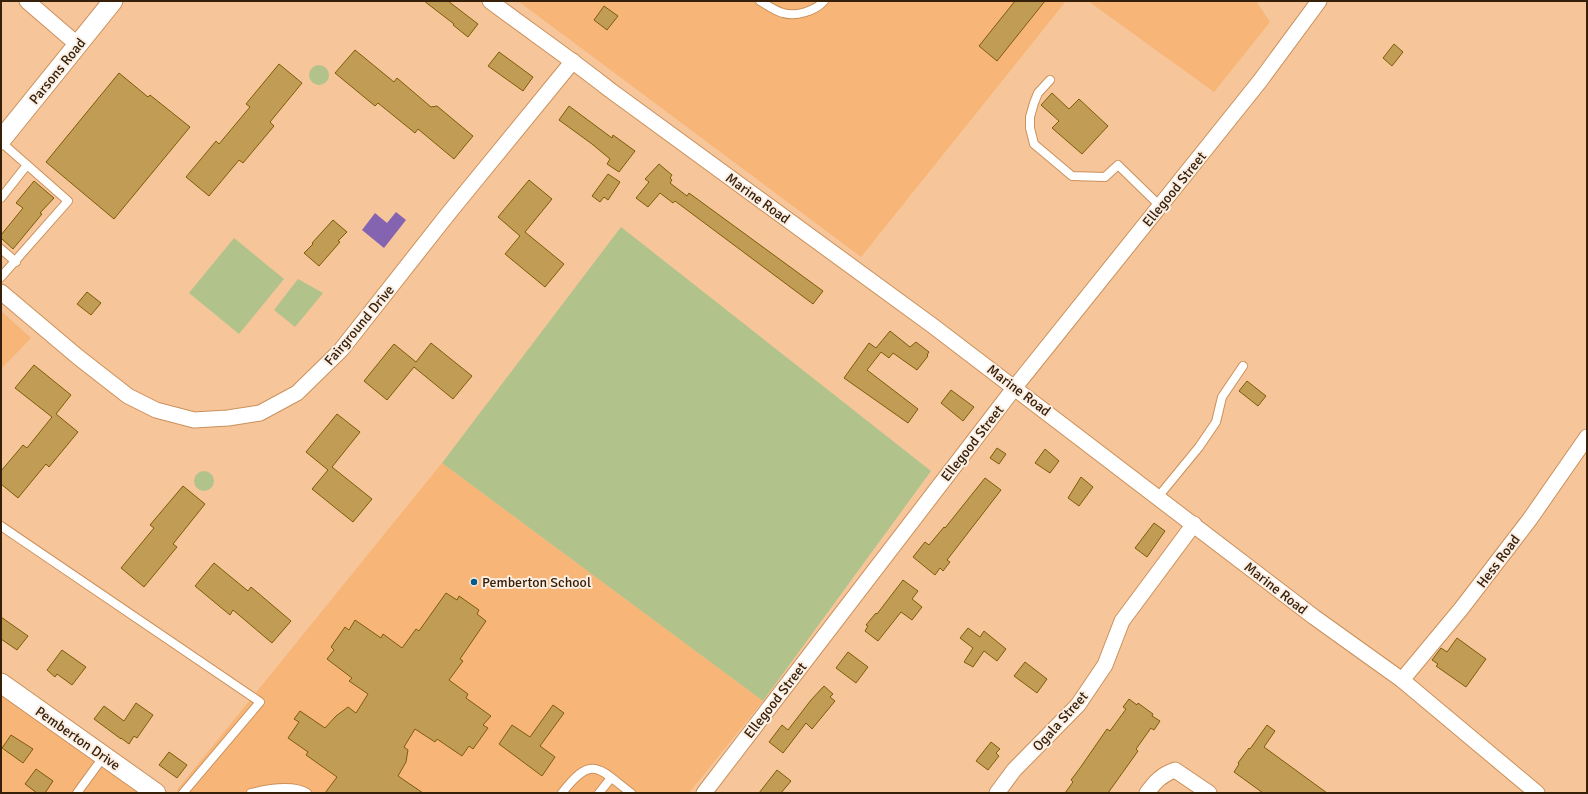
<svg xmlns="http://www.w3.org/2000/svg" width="1588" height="794" font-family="Signika,sans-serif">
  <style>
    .built { fill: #f8b578 }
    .green { fill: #b1c38b }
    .water { fill: #8464b0 }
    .building { fill: #c19c55; stroke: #7e5c08 }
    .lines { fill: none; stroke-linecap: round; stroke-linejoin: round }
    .service-casing { stroke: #cb915b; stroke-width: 10 }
    .minor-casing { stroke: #cb915b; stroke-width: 17 }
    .tertiary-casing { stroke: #cb915b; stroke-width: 21 }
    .service { stroke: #fff; stroke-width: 8 }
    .minor { stroke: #fff; stroke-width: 15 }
    .tertiary { stroke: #fff; stroke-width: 19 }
    .poi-dot { fill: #015c8d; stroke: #fbeee3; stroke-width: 1.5 }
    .labels { text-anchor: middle; stroke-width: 4; stroke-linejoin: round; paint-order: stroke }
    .street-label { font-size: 14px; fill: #37200a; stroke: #fbeee3 }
    .poi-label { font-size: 14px; fill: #37200a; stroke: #fbeee3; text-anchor: start }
  </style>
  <rect width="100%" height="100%" fill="#f6c59a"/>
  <g class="built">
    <polygon points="518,1 1066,1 861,257"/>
    <polygon points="1088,1 1256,1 1270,22 1214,92"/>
    <polygon points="1,311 31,338 1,369"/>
    <polygon points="442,463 763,701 689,793 181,793 177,790"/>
    <polygon points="1,696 31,717 138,793 1,793"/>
  </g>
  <g class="green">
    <circle cx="319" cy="75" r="10"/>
    <polygon points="621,227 931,471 763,701 442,463"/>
    <polygon points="234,238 284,279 239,334 189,293"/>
    <polygon points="298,279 323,293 295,327 274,310"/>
    <circle cx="204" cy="481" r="10"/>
  </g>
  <polygon class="water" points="396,212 406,220 384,248 362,230 375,213 387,223"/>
  <g class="building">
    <polygon points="424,1 448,1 478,24 468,37 453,25 454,24"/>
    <polygon points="1015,1 1045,1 997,61 979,46"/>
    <polygon points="604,6 618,16 607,30 594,20"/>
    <polygon points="1394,44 1403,52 1392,66 1383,58"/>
    <polygon points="355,50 394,82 397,78 431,107 437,106 473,136 454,159 418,129 415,133 378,103 375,106 335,73"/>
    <polygon points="499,52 533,77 523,91 488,66"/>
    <polygon points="279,64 302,83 270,122 274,126 243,163 239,160 209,196 186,177 216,141 219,144 250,107 246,104"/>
    <polygon points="119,73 148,97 150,95 190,127 114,219 46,162"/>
    <polygon points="1052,93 1069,109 1079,99 1108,126 1082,154 1052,128 1059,121 1041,105"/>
    <polygon points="569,106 612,138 613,135 635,151 619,172 607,164 610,159 592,144 559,120"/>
    <polygon points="659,164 672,175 670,178 672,180 670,183 687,196 689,193 823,291 813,304 675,201 673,203 660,193 648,207 636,198 649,182 645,179"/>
    <polygon points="608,174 620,182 608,200 604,197 600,202 592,196"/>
    <polygon points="529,180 552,199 525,232 564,264 545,287 505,254 520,236 498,217"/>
    <polygon points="34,181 54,198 40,213 42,214 13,249 1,238 1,235 23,208 16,203"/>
    <polygon points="333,220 347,232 338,241 340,242 319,266 304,253 313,244 312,243"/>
    <polygon points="87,292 101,303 91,315 77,304"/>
    <polygon points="890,331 910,347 916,342 929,352 927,355 928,356 917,370 893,353 889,358 881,352 867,370 918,409 908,423 844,378 869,343 876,348"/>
    <polygon points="431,343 472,376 453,399 414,367 387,400 364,381 394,344 416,362"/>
    <polygon points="34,365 71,395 56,414 78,432 49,467 46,464 18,498 1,484 1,471 23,445 27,448 52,417 15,388"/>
    <polygon points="1247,381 1266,396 1258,406 1239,391"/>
    <polygon points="951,390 974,407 963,421 941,403"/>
    <polygon points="337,414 360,432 332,467 372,499 353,522 312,489 328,470 306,452"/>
    <polygon points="997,448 1006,454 999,464 990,458"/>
    <polygon points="1045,449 1059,461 1050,473 1035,463"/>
    <polygon points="1081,477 1093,487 1079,506 1068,498"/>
    <polygon points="985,478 1001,490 947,560 950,562 943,571 940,568 935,575 913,557 925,542 929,545 944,527 945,528"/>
    <polygon points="183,486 205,504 173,544 177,547 144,587 121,568 154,528 150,525"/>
    <polygon points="1154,523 1165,531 1147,557 1135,548"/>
    <polygon points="214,563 248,591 251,587 291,621 272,643 233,610 230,615 195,586"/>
    <polygon points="903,580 918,591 912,599 922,607 912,620 901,612 878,641 865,631 868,626 866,625 876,613 877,614"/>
    <polygon points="446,593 457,600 459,596 479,610 477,614 486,621 460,659 463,661 449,680 468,694 466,698 491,716 483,725 488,728 473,749 469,746 462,756 437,739 435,742 415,729 404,747 408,750 406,762 398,776 423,793 325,793 337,777 306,755 308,752 288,738 299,722 294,719 300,711 325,728 336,716 348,707 356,713 368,694 349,681 352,678 327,659 334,650 331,647 345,627 349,630 355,620 381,638 383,634 402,648 416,629 419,631"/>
    <polygon points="1,617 28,636 17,650 1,639"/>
    <polygon points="968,628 980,637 984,631 1006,649 997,661 984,651 973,667 964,662 973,648 960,638"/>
    <polygon points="1457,638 1486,659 1466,687 1436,666 1438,664 1432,660 1441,648 1447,652"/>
    <polygon points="62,650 86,667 72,685 57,674 55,677 47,670"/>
    <polygon points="848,652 868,667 856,683 836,668"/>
    <polygon points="1025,662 1047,679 1037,693 1014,676"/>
    <polygon points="824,686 833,694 830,697 835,701 812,729 806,723 783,753 769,742 782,725 788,730 811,700"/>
    <polygon points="1129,699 1137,705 1138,703 1153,714 1152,716 1160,721 1154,730 1151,728 1136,749 1138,751 1108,793 1065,793 1073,782 1071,780 1080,768 1107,729 1110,731 1126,709 1123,707"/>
    <polygon points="136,703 153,715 137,738 134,736 129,744 121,738 121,739 94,719 104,706 124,721"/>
    <polygon points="553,705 564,713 540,746 555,757 542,776 499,744 512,725 530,737"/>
    <polygon points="1267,725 1275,731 1264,747 1327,793 1263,793 1234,772 1239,764 1238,763 1249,748 1250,749"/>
    <polygon points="11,735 33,749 23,763 2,748"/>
    <polygon points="991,742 1000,749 996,753 999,756 988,770 976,761"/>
    <polygon points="169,752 187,765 177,778 159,765"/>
    <polygon points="36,769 53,781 45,793 37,793 25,784"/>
    <polygon points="777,770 791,781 781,793 759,793"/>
  </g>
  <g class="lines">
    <g class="service-casing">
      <g id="service">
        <path d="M760,1C767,5 775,11 783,13C796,17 815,11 824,1"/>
        <polyline points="1050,80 1038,93 1034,103 1030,117 1030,128 1034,144 1072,176 1105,177 1118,165 1160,206"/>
        <polyline points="1,142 68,201 1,277"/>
        <polyline points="1,198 27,165"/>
        <polyline points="1,249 16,262"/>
        <polyline points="1158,497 1199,447 1216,422 1222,397 1243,366"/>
        <polyline points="1,526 260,702 183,793"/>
        <polyline points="77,793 104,756"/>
        <path d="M251,793C267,789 292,784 307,793"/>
        <path d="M562,793C592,754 598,768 631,793"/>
        <polyline points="599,793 611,778"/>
      </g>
    </g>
    <g class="minor-casing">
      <g id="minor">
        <polyline points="27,1 78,45"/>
        <path d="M490,1C530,31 571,59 610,90L933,326L1314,617L1402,680L1537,793"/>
        <polyline points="1,292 78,357 128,396 156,410 194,420 228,418 260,413 297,393 341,350 448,214 573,61"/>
        <polyline points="1402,680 1461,609 1530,519 1587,437"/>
        <polyline points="704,793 1015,387 1260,81 1319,1"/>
        <polyline points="997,793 1014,770 1078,705 1105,665 1122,621 1194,524"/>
        <path d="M1147,793C1155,782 1161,775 1175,770L1209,793"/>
      </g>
    </g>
    <g class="tertiary-casing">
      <g id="tertiary">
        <polyline points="1,140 113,1"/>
        <polyline points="1,683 156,793"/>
      </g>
    </g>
    <use href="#service" class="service"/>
    <use href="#minor" class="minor"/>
    <use href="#tertiary" class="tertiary"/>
  </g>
  <circle class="poi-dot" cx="474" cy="582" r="4"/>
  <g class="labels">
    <g class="street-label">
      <text transform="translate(57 71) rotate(-51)" y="5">Parsons Road</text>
      <text transform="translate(1174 189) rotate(-51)" y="5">Ellegood Street</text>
      <text transform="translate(758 198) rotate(36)" y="5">Marine Road</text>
      <text transform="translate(359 325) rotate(-50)" y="5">Fairground Drive</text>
      <text transform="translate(1019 390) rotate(37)" y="5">Marine Road</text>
      <text transform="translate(972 443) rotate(-52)" y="5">Ellegood Street</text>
      <text transform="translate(1498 561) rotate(-53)" y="5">Hess Road</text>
      <text transform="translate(1276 588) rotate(38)" y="5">Marine Road</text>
      <text transform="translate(775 700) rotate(-52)" y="5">Ellegood Street</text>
      <text transform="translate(1060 721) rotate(-48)" y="5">Ogala Street</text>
      <text transform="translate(78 738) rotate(35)" y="5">Pemberton Drive</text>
    </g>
    <g class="poi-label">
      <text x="482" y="587">Pemberton School</text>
    </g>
  </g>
  <rect width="1588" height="794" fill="none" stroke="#37200a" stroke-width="4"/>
</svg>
